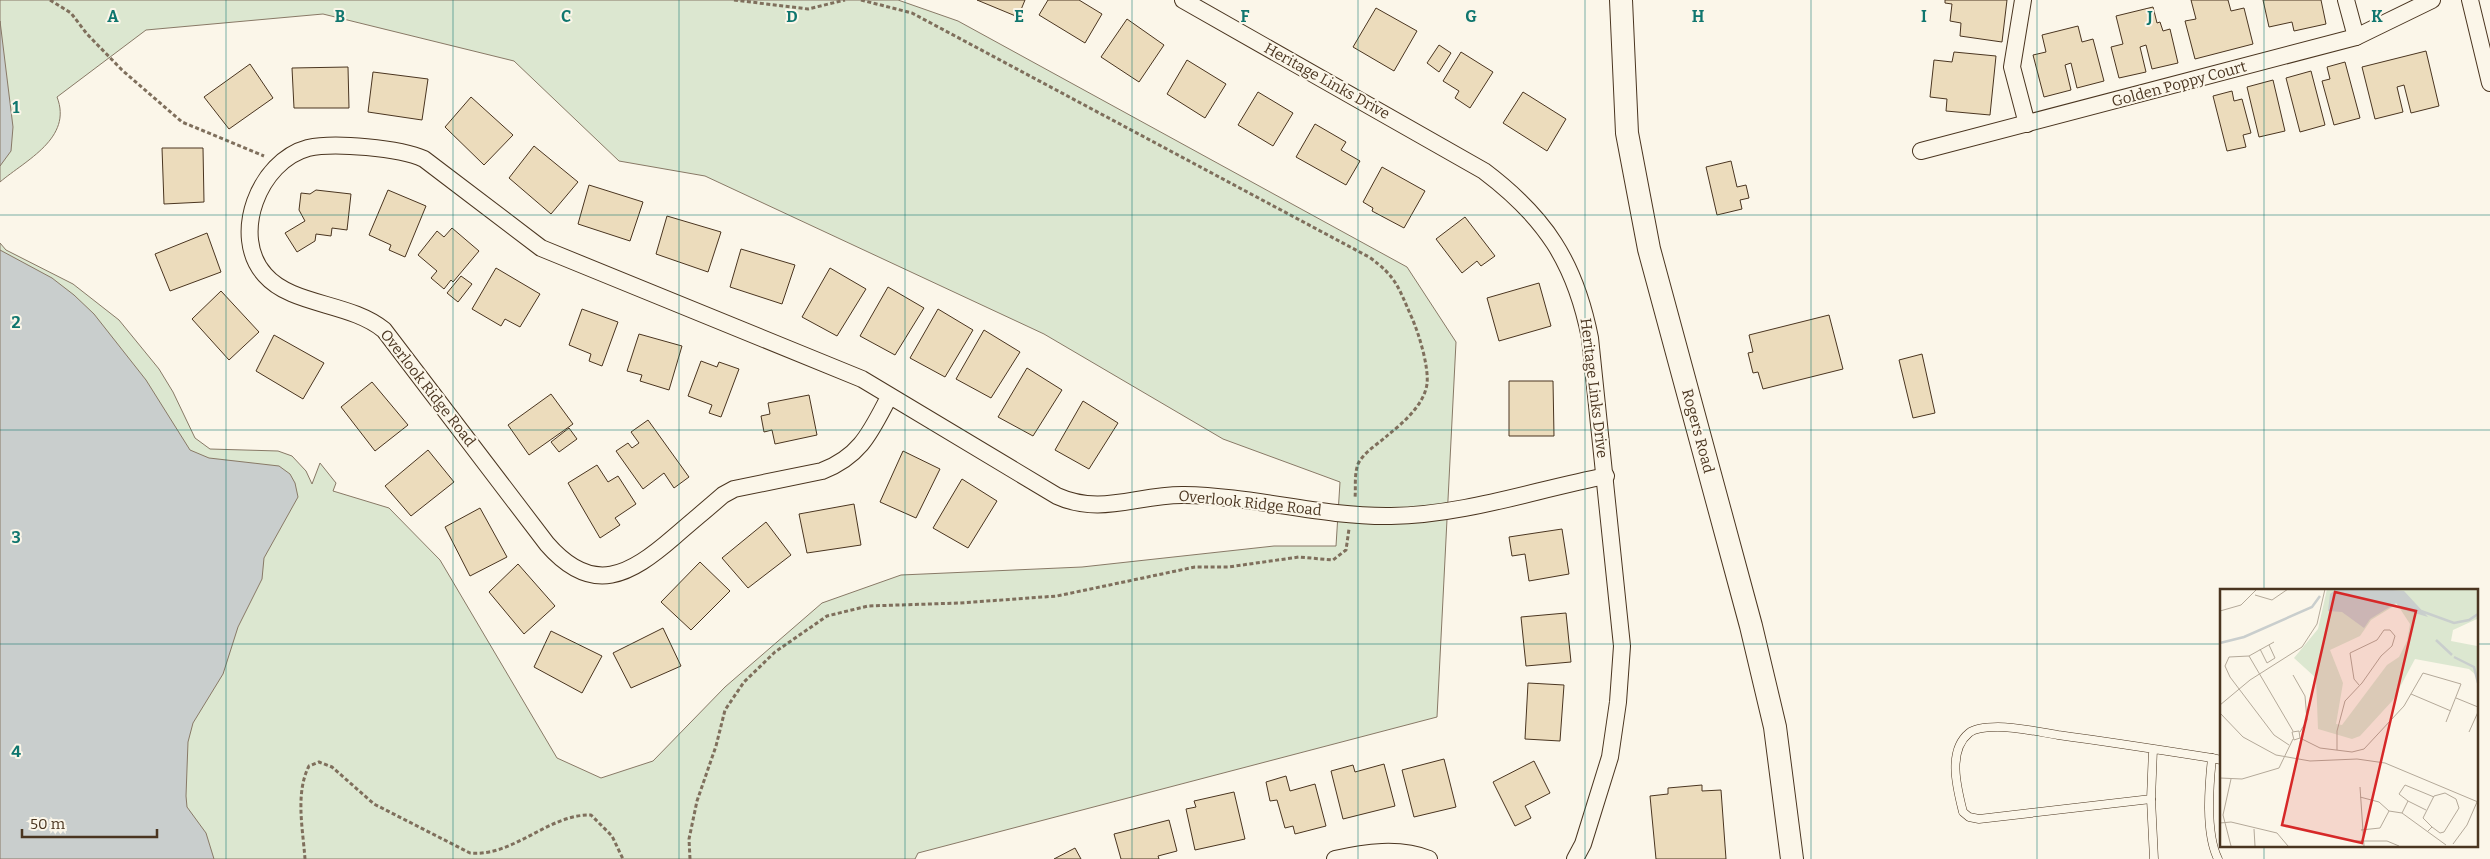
<svg xmlns="http://www.w3.org/2000/svg" width="2490" height="859" font-family="Bitter,serif">
  <style>
    .green { fill: #dce7d0; stroke: #887966 }
    .water { fill: #c9cecd; stroke: #887966 }
    .building { fill: #ecdcbc; stroke: #4a3520 }
    .lines { fill: none; stroke-linecap: round; stroke-linejoin: round }
    .service-casing { stroke: #4a3520; stroke-width: 9 }
    .minor-casing { stroke: #4a3520; stroke-width: 18 }
    .secondary-casing { stroke: #4a3520; stroke-width: 24 }
    .path { stroke: #7f6f5c; stroke-width: 3; stroke-dasharray: 4 2.5; stroke-linecap: butt }
    .service { stroke: #fbf6e9; stroke-width: 8 }
    .minor { stroke: #fbf6e9; stroke-width: 16 }
    .secondary { stroke: #fbf6e9; stroke-width: 22 }
    .grid { fill: none; stroke: #0f766e; stroke-width: 1; stroke-opacity: 0.55 }
    .labels { text-anchor: middle; stroke-width: 4; stroke-linejoin: round; paint-order: stroke }
    .street-label { font-size: 15px; fill: #4a3520; stroke: #fbf6e9 }
    .inset-river { fill: none; stroke: #c9cecd; stroke-width: 2.5 }
    .inset-road { fill: none; stroke: #b4a999; stroke-width: 1 }
    .view { fill: #d62828; fill-opacity: 0.15; stroke: #d62828; stroke-width: 2.5 }
    .inset-edge { fill: none; stroke: #4a3520; stroke-width: 2.5 }
    .grid-label { font-size: 16px; text-anchor: middle; font-weight: bold; fill: #0f766e; stroke: #fbf6e9; stroke-width: 4; stroke-linejoin: round; paint-order: stroke }
  </style>
  <rect width="100%" height="100%" fill="#fbf6e9"/>
  <path class="green" d="M0,0H898L958,21L1407,267L1456,342L1437,717L918,853L915,859H0V243L6,250L73,284L119,320L159,369L173,392L195,438L210,449L278,451L292,456L306,471L312,484L320,463L336,483L333,491L389,508L440,560L557,758L601,778L653,761L725,687L822,603L901,575L1082,567L1274,546H1336L1340,482L1223,439L1044,334L705,176L619,161L514,61L323,14L146,30L57,97C73,138 26,160 0,182Z"/>
  <g class="water">
    <polygon points="0,21 13,127 11,151 0,166"/>
    <polygon points="0,250 52,278 74,295 94,314 146,380 190,450 209,458 279,466 290,474 295,483 298,497 264,558 262,579 238,627 223,674 193,723 188,742 186,796 187,807 206,833 214,859 0,859"/>
  </g>
  <g class="building">
    <polygon points="977,0 1025,0 1018,17"/>
    <polygon points="1048,0 1079,0 1102,14 1085,43 1039,15"/>
    <polygon points="1945,0 2007,0 2002,42 1960,36 1961,23 1950,21 1952,4 1945,3"/>
    <polygon points="2191,0 2228,0 2231,11 2244,8 2253,44 2195,59 2185,21 2196,19"/>
    <polygon points="2263,0 2321,0 2326,24 2294,31 2292,22 2269,27"/>
    <polygon points="2153,7 2157,23 2160,22 2163,31 2170,29 2178,63 2152,69 2146,45 2140,47 2146,72 2119,78 2111,47 2123,44 2116,16"/>
    <polygon points="1376,8 1417,31 1394,71 1353,47"/>
    <polygon points="1127,19 1164,45 1139,82 1101,57"/>
    <polygon points="2078,26 2082,42 2093,39 2104,81 2077,88 2071,63 2065,65 2071,90 2044,97 2033,55 2046,52 2042,35"/>
    <polygon points="1439,45 1451,53 1439,72 1427,63"/>
    <polygon points="2426,51 2439,106 2411,113 2404,85 2397,87 2403,112 2375,119 2362,67"/>
    <polygon points="1461,52 1493,72 1470,108 1455,98 1459,91 1443,81"/>
    <polygon points="1954,52 1996,56 1990,115 1946,111 1947,99 1930,97 1934,60 1952,62"/>
    <polygon points="1187,60 1226,84 1205,118 1167,94"/>
    <polygon points="2345,62 2360,118 2334,125 2322,81 2330,79 2327,67"/>
    <polygon points="250,64 273,98 229,129 204,97"/>
    <polygon points="348,67 349,108 294,108 292,68"/>
    <polygon points="2311,71 2325,125 2300,132 2286,78"/>
    <polygon points="373,72 428,79 422,120 368,112"/>
    <polygon points="2273,80 2285,131 2259,137 2247,87"/>
    <polygon points="2232,91 2234,101 2242,99 2251,133 2243,135 2246,147 2227,151 2213,96"/>
    <polygon points="1258,92 1293,113 1273,146 1238,125"/>
    <polygon points="1523,92 1566,119 1547,151 1503,123"/>
    <polygon points="471,97 513,135 484,165 445,127"/>
    <polygon points="1315,124 1346,142 1341,150 1360,161 1346,185 1296,157"/>
    <polygon points="534,146 578,182 551,214 509,178"/>
    <polygon points="162,148 203,148 204,202 164,204"/>
    <polygon points="1731,161 1737,187 1746,185 1749,198 1740,200 1742,209 1717,215 1706,167"/>
    <polygon points="1382,167 1425,191 1404,228 1372,211 1373,208 1363,202"/>
    <polygon points="589,185 643,202 630,241 578,224"/>
    <polygon points="316,190 351,194 347,230 332,228 331,236 316,234 315,241 297,252 285,233 305,221 299,210 301,193 310,194"/>
    <polygon points="388,190 426,206 405,257 389,250 391,245 369,235"/>
    <polygon points="667,216 721,232 708,272 656,254"/>
    <polygon points="1465,217 1495,256 1481,266 1477,261 1462,273 1436,239"/>
    <polygon points="452,228 479,251 453,282 451,280 444,289 431,278 437,271 418,255 437,231 444,237"/>
    <polygon points="207,233 221,272 170,291 155,254"/>
    <polygon points="741,249 795,265 782,304 730,287"/>
    <polygon points="496,268 540,294 520,327 505,319 501,326 472,309"/>
    <polygon points="830,268 866,289 837,336 802,317"/>
    <polygon points="461,276 472,284 458,302 447,293"/>
    <polygon points="1539,283 1551,326 1499,341 1487,298"/>
    <polygon points="888,287 924,308 895,355 860,336"/>
    <polygon points="221,291 259,332 229,360 192,319"/>
    <polygon points="582,309 618,322 602,366 589,361 591,354 569,345"/>
    <polygon points="938,309 973,330 945,377 910,358"/>
    <polygon points="1829,315 1843,369 1763,389 1758,372 1753,373 1748,353 1753,352 1749,335"/>
    <polygon points="984,330 1020,352 991,398 956,379"/>
    <polygon points="639,334 682,346 669,390 640,381 642,375 627,371"/>
    <polygon points="274,335 324,363 303,399 256,371"/>
    <polygon points="1922,354 1935,413 1913,418 1899,360"/>
    <polygon points="701,361 717,367 719,362 739,369 721,417 709,413 712,405 688,396"/>
    <polygon points="1027,368 1062,390 1033,436 998,417"/>
    <polygon points="1509,381 1553,381 1554,436 1509,436"/>
    <polygon points="372,382 408,425 375,451 341,407"/>
    <polygon points="551,394 573,424 529,455 508,425"/>
    <polygon points="809,395 817,435 775,444 772,430 764,432 761,416 770,414 768,403"/>
    <polygon points="1083,401 1118,423 1089,469 1055,450"/>
    <polygon points="648,420 689,477 674,488 664,473 643,489 616,451 628,443 632,448 639,443 631,432"/>
    <polygon points="569,428 577,439 559,452 551,442"/>
    <polygon points="428,450 454,482 411,516 385,486"/>
    <polygon points="903,451 940,469 916,518 880,502"/>
    <polygon points="597,465 608,482 618,476 636,504 615,518 620,525 600,538 568,483"/>
    <polygon points="962,479 997,501 968,548 933,528"/>
    <polygon points="854,504 861,545 807,553 799,514"/>
    <polygon points="480,508 507,557 470,576 445,527"/>
    <polygon points="766,522 791,555 748,588 722,558"/>
    <polygon points="1562,529 1569,574 1529,581 1525,554 1512,556 1509,537"/>
    <polygon points="700,562 730,591 691,630 661,602"/>
    <polygon points="518,564 555,606 524,634 489,592"/>
    <polygon points="1566,613 1571,662 1526,666 1521,617"/>
    <polygon points="663,628 681,666 631,688 613,653"/>
    <polygon points="551,631 602,656 582,693 534,667"/>
    <polygon points="1528,683 1564,685 1560,741 1525,739"/>
    <polygon points="1444,759 1456,807 1414,817 1402,770"/>
    <polygon points="1534,761 1550,793 1525,806 1531,818 1515,826 1493,782"/>
    <polygon points="1384,764 1395,806 1343,819 1331,771 1353,765 1355,772"/>
    <polygon points="1286,776 1290,791 1315,784 1326,826 1295,834 1293,826 1285,828 1277,800 1270,801 1266,782"/>
    <polygon points="1702,785 1702,791 1721,790 1726,859 1656,859 1650,796 1668,794 1668,788"/>
    <polygon points="1234,792 1245,839 1195,850 1186,809 1196,807 1194,801"/>
    <polygon points="1169,820 1177,851 1158,856 1159,859 1121,859 1114,834"/>
    <polygon points="1075,848 1081,859 1054,859"/>
  </g>
  <g class="lines">
    <g class="service-casing">
      <g id="service">
        <path d="M2153,749L2151,799L1979,819L1969,817L1963,812C1957,788 1947,751 1969,733C1975,728 1989,727 1998,727C2018,727 2039,732 2058,735C2110,742 2161,750 2212,758"/>
        <polyline points="2151,799 2154,859"/>
        <path d="M2218,859C2205,833 2209,786 2212,758L2221,760"/>
      </g>
    </g>
    <g class="minor-casing">
      <g id="minor">
        <path d="M1183,0L1484,171C1545,217 1575,262 1590,338L1622,646L1618,702L1610,757L1583,844L1575,859"/>
        <polyline points="2023,0 2012,67 2027,124"/>
        <polyline points="2346,0 2356,37"/>
        <polyline points="2470,0 2490,83"/>
        <polyline points="1921,151 2356,37 2432,0"/>
        <path d="M889,397C871,431 861,456 822,471L734,489L723,495C707,509 690,523 674,537C630,575 593,597 547,544L384,330C350,302 292,306 265,275C230,236 259,161 308,148C334,142 400,148 424,159L541,248L862,379L1057,496C1101,516 1139,494 1184,495C1253,496 1321,517 1391,516C1464,515 1534,490 1606,476"/>
        <path d="M1335,859C1365,852 1400,847 1429,859"/>
      </g>
    </g>
    <g class="secondary-casing">
      <polyline id="secondary" points="1621,0 1627,133 1649,249 1751,626 1775,727 1792,859"/>
    </g>
    <g class="path">
      <polyline points="50,0 71,13 87,34 122,70 182,122 264,156"/>
      <polyline points="734,0 808,9 845,0"/>
      <path d="M861,0L912,13L1369,257C1397,277 1398,287 1412,318C1419,334 1429,367 1427,384C1424,405 1403,423 1388,435C1378,444 1364,452 1358,464C1354,475 1356,487 1355,498"/>
      <path d="M305,859C303,830 295,793 309,766L319,762L332,767L374,804L470,853C514,857 548,814 591,815L612,836L623,859"/>
      <polyline points="690,859 689,839 697,801 716,746 725,710 744,682 775,652 827,616 868,606 960,603 1057,596 1195,567 1228,567 1299,557 1333,560 1346,550 1349,529"/>
    </g>
    <use href="#service" class="service"/>
    <use href="#minor" class="minor"/>
    <use href="#secondary" class="secondary"/>
  </g>
  <path class="grid" d="M226,0V859M453,0V859M679,0V859M905,0V859M1132,0V859M1358,0V859M1585,0V859M1811,0V859M2037,0V859M2264,0V590M0,215H2490M0,430H2490M0,644H2221M2476,644H2490M2264,845V859"/>
  <g class="labels">
    <g class="street-label">
      <text transform="translate(1327 81) rotate(29)" y="5">Heritage Links Drive</text>
      <text transform="translate(2179 84) rotate(-15)" y="5">Golden Poppy Court</text>
      <text transform="translate(428 388) rotate(52)" y="5">Overlook Ridge Road</text>
      <text transform="translate(1594 388) rotate(83)" y="5">Heritage Links Drive</text>
      <text transform="translate(1698 431) rotate(75)" y="5">Rogers Road</text>
      <text transform="translate(1250 503) rotate(6)" y="5">Overlook Ridge Road</text>
    </g>
  </g>
  <g transform="translate(2220 589)">
    <rect width="258" height="258" fill="#fbf6e9"/>
    <path d="M107,0H257V30L233,41L231,52L257,57V87L249,80L195,70L173,111L140,147L132,150L98,140L96,89L74,69L98,40ZM177,15L190,35L187,52L179,68L167,76L122,136L116,135L123,94L110,61L140,47L151,31Z" fill="#dce7d0" fill-rule="evenodd"/>
    <path d="M162,0L184,2L208,28L181,20L176,14L150,30L144,39L122,23L108,22L110,5L115,1Z" fill="#c9cecd"/>
    <path class="inset-river" d="M201,22L234,34L249,31L258,25M216,51L232,66M0,54L24,48L92,18L100,7M234,68L254,78L258,94"/>
    <path class="inset-road" d="M35,6L52,11L68,0M0,22L21,16L37,0M40,60L47,74L55,69L49,56M29,67L54,53M73,86L85,107L87,131L80,143M191,105L231,122M236,109L258,118M0,116L30,91L82,58L97,35L105,0M0,124L23,148L56,166L90,172L137,170L165,174L258,213M249,143L258,123M80,149L79,142L72,143L74,151L80,149L100,159L132,163L144,160L184,117L203,84L241,95L226,133M69,156L54,146L10,88L5,77L9,68L29,67L73,142M117,161V142L125,112L142,94L161,67L172,57L175,47L170,41H164L157,51L130,64L134,90L139,96M0,189L22,190L59,179L73,150M11,190L3,226L11,257M140,198L144,257M140,208L159,213L169,222L160,239L141,241M188,212L179,205L185,196L214,208M169,222L182,224L226,256M182,224L188,212L206,221M0,234L11,233L57,244L68,257M34,240L35,257M208,242L212,238L203,229L214,207L225,204L236,210L239,219L224,243L220,244L212,238M132,252H167L179,257M233,255L247,236L257,213"/>
    <path class="view" d="M115,3L196,22L142,254L62,236Z"/>
    <rect width="258" height="258" class="inset-edge"/>
  </g>
  <g class="grid-label">
    <text x="113" y="22">A</text>
    <text x="340" y="22">B</text>
    <text x="566" y="22">C</text>
    <text x="792" y="22">D</text>
    <text x="1019" y="22">E</text>
    <text x="1245" y="22">F</text>
    <text x="1471" y="22">G</text>
    <text x="1698" y="22">H</text>
    <text x="1924" y="22">I</text>
    <text x="2150" y="22">J</text>
    <text x="2377" y="22">K</text>
    <text x="16" y="113">1</text>
    <text x="16" y="328">2</text>
    <text x="16" y="543">3</text>
    <text x="16" y="757">4</text>
  </g>
  <path d="M22 829v8h135v-8" fill="none" stroke="#4a3520" stroke-width="2.5"/>
  <text x="30" y="829" font-size="15" fill="#4a3520" stroke="#fbf6e9" stroke-width="4" paint-order="stroke">50 m</text>
</svg>
